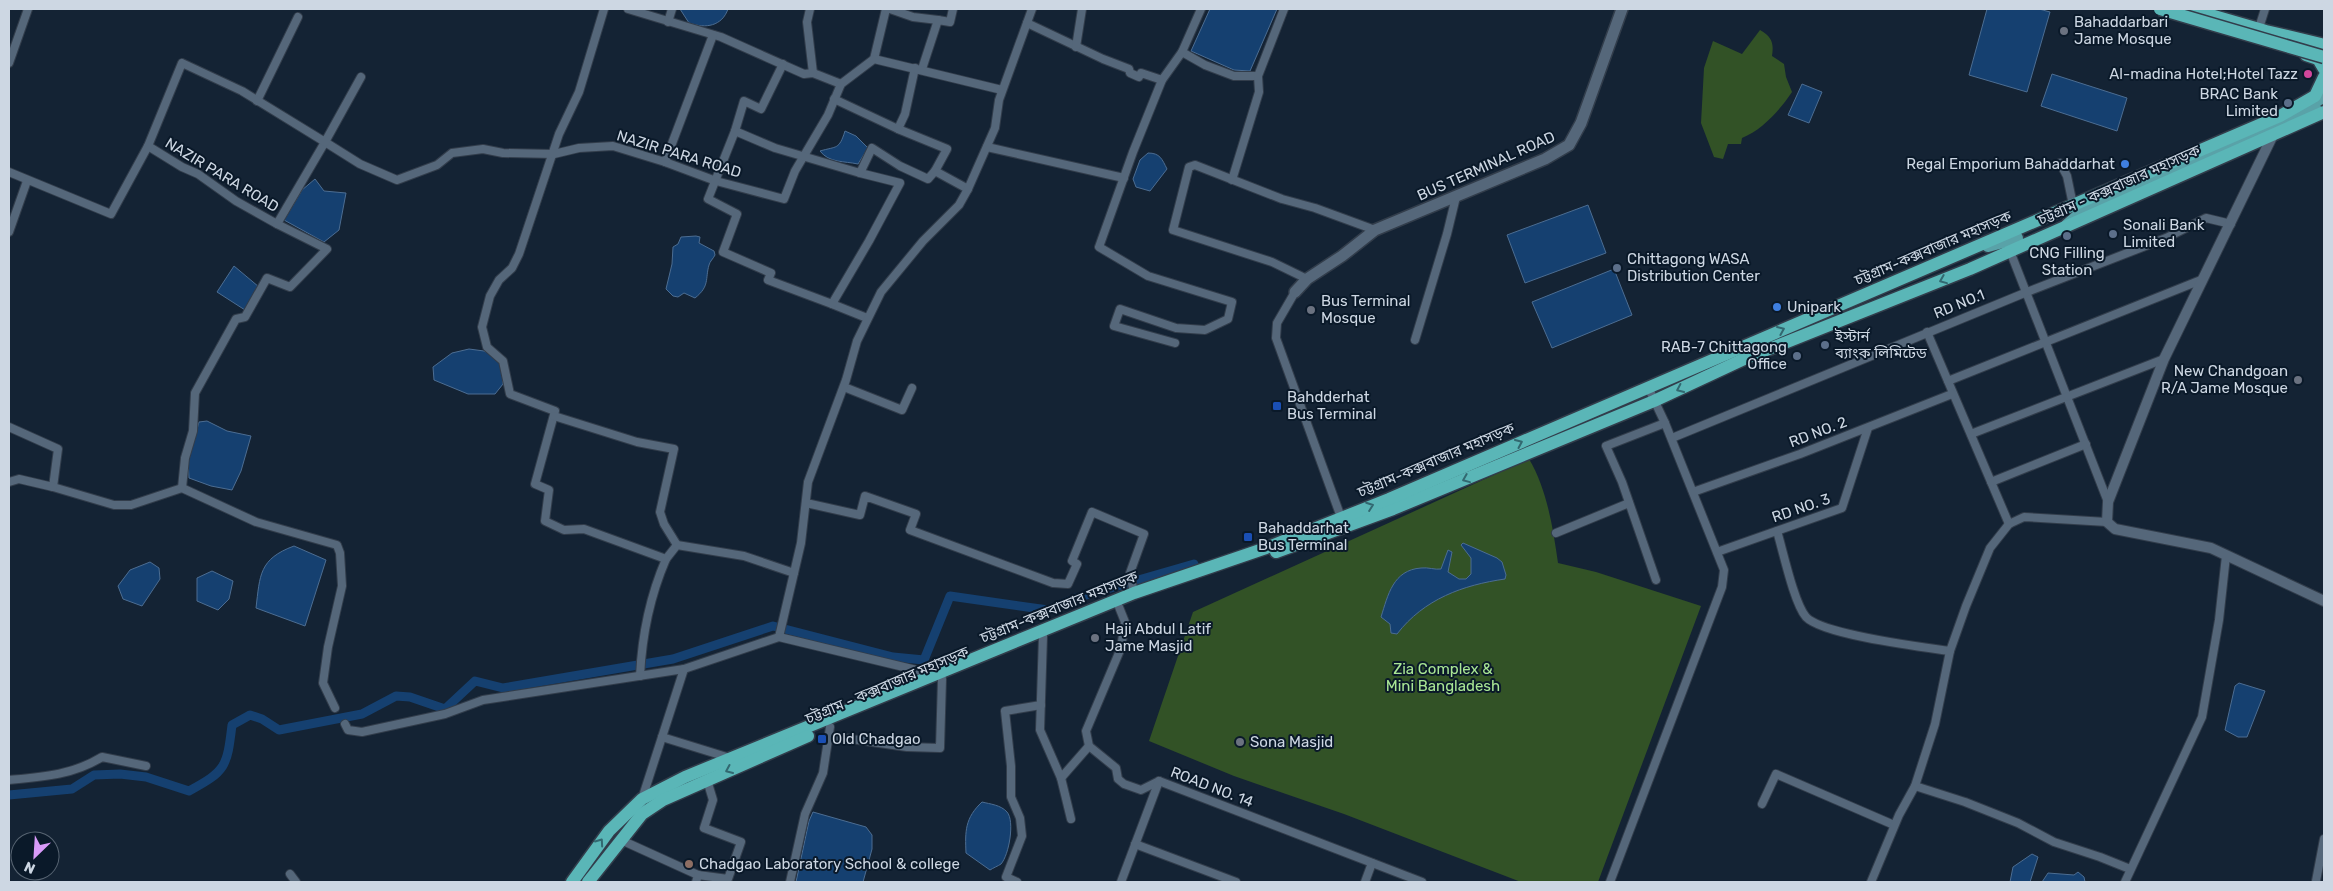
<svg xmlns="http://www.w3.org/2000/svg" width="2333" height="891" font-family="Rubik,'Noto Sans Bengali',sans-serif">
  <style>
    .green { fill: #325226 }
    .water { fill: #154070; stroke: #4c6d92 }
    .lines { fill: none; stroke-linecap: round; stroke-linejoin: round }
    .canal { stroke: #154070; stroke-width: 9 }
    .minor-casing { stroke: #323d4b; stroke-width: 10 }
    .tertiary-casing { stroke: #323d4b; stroke-width: 12 }
    .secondary-casing { stroke: #323d4b; stroke-width: 14 }
    .primary-casing { stroke: #323d4b; stroke-width: 15 }
    .trunk-casing { stroke: #323d4b; stroke-width: 15 }
    .minor { stroke: #55677a; stroke-width: 8 }
    .tertiary { stroke: #55677a; stroke-width: 10 }
    .secondary { stroke: #55677a; stroke-width: 11 }
    .primary { stroke: #59a2a8; stroke-width: 12 }
    .trunk { stroke: #5ab6b7; stroke-width: 12 }
    .trunk-bridge-casing { stroke: #323d4b; stroke-width: 15; stroke-linecap: butt }
    .trunk-bridge { stroke: #5ab6b7; stroke-width: 12 }
    .oneway { stroke: #326870 }
    .worship-dot { fill: #6b7280; stroke: #0a1929; stroke-width: 2 }
    .hotel-dot { fill: #d1479c; stroke: #0a1929; stroke-width: 2 }
    .service-dot { fill: #5c6f8a; stroke: #0a1929; stroke-width: 2 }
    .shop-dot { fill: #3f7fe0; stroke: #0a1929; stroke-width: 2 }
    .transit-dot { fill: #1a4fb4; stroke: #0a1929; stroke-width: 2 }
    .education-dot { fill: #8d6e63; stroke: #0a1929; stroke-width: 2 }
    .labels { text-anchor: middle; stroke-width: 4; stroke-linejoin: round; paint-order: stroke }
    .poi-label { font-size: 15px; fill: #cdd7e3; stroke: #0a1929; text-anchor: start }
    .street-label { font-size: 15px; fill: #cdd7e3; stroke: #0a1929 }
    .park-label { font-size: 15px; fill: #a9e694; stroke: #0a1929 }
  </style>
  <rect width="100%" height="100%" fill="#142334"/>
  <g class="green">
    <path d="M1760,30C1772,37 1774,43 1772,56L1784,64L1786,77L1792,92C1780,110 1762,130 1742,138L1741,144H1728L1723,159L1714,157L1701,123L1704,68L1713,41L1742,54Z"/>
    <path d="M1529,459C1547,489 1553,528 1558,563L1596,572L1701,606L1598,882H1521L1344,814L1234,776L1149,741L1193,612Z"/>
  </g>
  <g class="water">
    <path d="M680,9H728C722,26 706,29 689,23Z"/>
    <polygon points="1210,9 1277,9 1250,71 1234,70 1191,51"/>
    <polygon points="1987,9 2039,9 2050,12 2027,92 1969,75"/>
    <polygon points="2052,74 2127,98 2117,131 2041,106"/>
    <polygon points="1802,84 1822,92 1809,123 1788,115"/>
    <path d="M845,131L856,136L868,148L858,164C844,161 829,163 820,151C837,146 839,150 845,131Z"/>
    <path d="M1148,153C1160,153 1162,159 1167,169L1150,191L1136,187L1133,179L1140,160Z"/>
    <polygon points="315,179 324,191 346,193 339,230 324,242 284,220 302,190"/>
    <polygon points="1588,205 1606,253 1525,283 1507,235"/>
    <path d="M696,236L700,237L699,243L714,251L715,255C713,259 710,261 709,265C705,279 710,286 695,298L684,293L678,297L673,296L666,289L672,264L673,247L678,244L681,237Z"/>
    <polygon points="234,266 259,287 245,310 217,292"/>
    <polygon points="1614,269 1632,315 1552,348 1532,302"/>
    <polygon points="469,349 484,351 499,358 502,370 503,384 495,394 468,394 434,380 433,367 452,353"/>
    <polygon points="207,421 227,431 251,436 241,471 232,490 211,486 189,478 188,461 199,422"/>
    <path d="M1463,543L1497,558L1502,562L1506,575L1505,579C1463,585 1424,599 1397,634L1391,633L1390,624L1381,617C1388,595 1393,570 1421,568C1428,567 1435,570 1441,569L1448,550L1452,552L1448,572L1459,579H1466L1471,574V558L1461,545Z"/>
    <path d="M294,546L326,560L305,626L256,608C260,575 259,559 294,546Z"/>
    <polygon points="150,562 159,568 160,579 142,606 123,599 118,586 130,570"/>
    <polygon points="212,571 233,581 229,599 218,610 197,601 197,578"/>
    <polygon points="2239,683 2265,691 2247,737 2238,737 2225,730 2235,686"/>
    <path d="M982,802C990,804 1001,805 1007,812C1015,821 1009,855 1001,864C998,866 993,868 990,870L966,853C965,831 965,818 982,802Z"/>
    <polygon points="813,812 866,827 872,835 872,849 863,882 796,882 809,821"/>
    <polygon points="2032,854 2038,857 2030,882 2010,882 2013,867"/>
    <polygon points="2078,872 2084,877 2085,882 2042,882 2048,873 2074,875"/>
  </g>
  <g class="lines">
    <path class="canal" d="M9,795L72,789L94,775L120,774L146,777L189,791C226,771 227,767 232,725L250,715L262,719L279,730L362,714L396,696L410,697L445,709L475,681L503,688L673,659L773,626L893,657L924,660L950,596L1048,610L1076,598L1194,564"/>
    <g class="minor-casing">
      <g id="minor">
        <polyline points="604,9 579,92 559,134 519,254 512,268 499,280 490,296 482,327 487,347 503,361 510,394 555,411 535,484 549,490 545,521 564,530 584,529 666,559 677,545 744,556 794,573"/>
        <polyline points="628,9 721,37 804,74 813,73 841,84"/>
        <polyline points="810,9 807,22 813,73"/>
        <polyline points="890,9 913,17 938,20"/>
        <polyline points="668,22 672,9"/>
        <polyline points="1027,23 1103,59 1129,69 1130,73 1139,77 1141,73 1162,80"/>
        <polyline points="2258,31 2265,9"/>
        <polyline points="1076,47 1082,9"/>
        <polyline points="1182,52 1205,65 1234,76 1258,76"/>
        <polyline points="874,59 886,9"/>
        <polyline points="9,63 28,9"/>
        <polyline points="915,68 905,114 898,129 947,149 935,171"/>
        <polyline points="922,69 938,20 950,22 953,9"/>
        <polyline points="834,99 898,129"/>
        <polyline points="257,101 298,17"/>
        <polyline points="735,131 744,101 761,109 783,64"/>
        <polyline points="148,146 182,167 198,174 236,201 277,224 325,142 360,164 397,180 437,165 452,153 483,149 503,153 554,154 579,148 613,146 665,162 716,181 784,199 795,171 828,115 841,84 874,59 1002,90"/>
        <polyline points="987,147 1124,178"/>
        <polyline points="665,162 713,35"/>
        <polyline points="2060,163 2067,176 2073,205"/>
        <polyline points="9,172 111,214 148,146 182,63 242,91 325,142 361,77"/>
        <polyline points="860,173 900,183 869,241 832,304 867,318"/>
        <polyline points="1232,180 1259,92 1258,76 1284,9"/>
        <polyline points="9,232 27,181"/>
        <polyline points="2010,251 2108,502"/>
        <polyline points="1307,279 1272,262 1173,230 1189,167 1195,165 1282,199 1315,208 1375,230"/>
        <polyline points="1295,292 1277,323 1276,338 1342,520"/>
        <polyline points="832,304 768,280 771,273 723,252 737,214 708,199 735,131 775,148 860,173 872,148 900,166 928,179 935,171 968,189"/>
        <polyline points="1927,332 2009,524"/>
        <polyline points="1415,340 1447,234 1456,197"/>
        <polyline points="1175,343 1114,326 1120,309 1176,328 1205,330 1228,319 1232,302 1148,276 1099,247 1133,152 1162,80 1182,52 1201,9"/>
        <polyline points="1948,381 2201,280"/>
        <polyline points="844,387 902,410 912,388"/>
        <polyline points="554,416 637,442 674,449 660,512 664,524 677,545"/>
        <polyline points="9,427 58,449 53,487 114,505 131,505 182,488 256,522 337,545 340,553 342,586 328,647 323,683 335,708"/>
        <polyline points="1971,434 2164,359"/>
        <polyline points="1672,438 2027,292 2166,238 2206,218 2231,224"/>
        <polyline points="9,482 19,479 53,487"/>
        <polyline points="1991,482 2086,444"/>
        <polyline points="182,488 185,458 193,431 195,393 236,319 245,317 267,278 290,287 327,249 277,224"/>
        <polyline points="1693,492 1800,454 1952,394"/>
        <polyline points="806,503 860,515 865,496 916,514 910,530 1053,583 1068,584 1077,564 1072,561 1092,512 1144,534 1130,573 1134,593"/>
        <path d="M1777,531C1783,551 1794,603 1806,617C1823,635 1922,647 1950,651"/>
        <polyline points="1556,533 1629,503"/>
        <polyline points="1717,552 1842,508 1868,428"/>
        <polyline points="1656,580 1622,482 1606,446 1665,423"/>
        <polyline points="1119,607 1125,622 1121,648 1086,731 1089,746 1116,768 1118,779 1124,784 1141,790 1159,781 1422,882"/>
        <polyline points="1043,636 1040,730 1061,778 1071,819"/>
        <polyline points="779,637 801,543 808,482 846,380 857,341 881,292 923,241 959,205 968,189 995,128 999,100 1032,9"/>
        <path d="M640,676C642,635 650,596 666,559"/>
        <polyline points="345,724 348,730 362,732 445,714 483,700 684,669 779,637 933,674"/>
        <polyline points="830,736 907,747 940,748 942,679"/>
        <polyline points="662,737 730,758"/>
        <polyline points="1061,778 1089,746"/>
        <path d="M9,780C42,777 73,775 102,757L146,766"/>
        <polyline points="1915,786 1965,802 2018,823 2054,842 2100,857 2130,869"/>
        <polyline points="642,799 684,669"/>
        <polyline points="1762,804 1776,774 1894,825"/>
        <polyline points="621,840 698,875 696,882"/>
        <polyline points="1135,844 1236,882"/>
        <polyline points="290,874 296,882"/>
        <polyline points="698,875 728,879 741,842 704,828 713,800 707,780"/>
        <polyline points="2316,881 2324,839"/>
        <polyline points="790,882 805,814 823,773 830,727"/>
        <polyline points="1017,882 1006,877 1022,836 1020,818 1011,797 1011,766 1005,711 1041,705"/>
        <polyline points="1121,882 1159,781"/>
        <polyline points="1365,882 1372,863"/>
        <polyline points="1610,882 1722,587 1724,570 1665,423 1648,387"/>
        <polyline points="1871,882 1899,815 1915,786 1935,724 1950,651 1966,606 1990,548 2009,524 2024,517 2107,522"/>
        <polyline points="2125,882 2202,717 2219,620 2226,556"/>
      </g>
    </g>
    <g class="tertiary-casing">
      <polyline id="tertiary" points="2272,137 2164,359 2108,502 2107,522 2115,529 2211,548 2324,601"/>
    </g>
    <g class="secondary-casing">
      <polyline id="secondary" points="1295,292 1307,279 1342,256 1375,230 1545,159 1569,145 1581,123 1622,9"/>
    </g>
    <g class="primary-casing">
      <g id="primary">
        <polyline points="2304,107 2324,97"/>
        <polyline points="2067,225 2082,212 2315,108"/>
        <polyline points="1988,246 2017,238"/>
      </g>
    </g>
    <g class="trunk-casing">
      <g id="trunk">
        <polyline points="2190,9 2266,31 2321,44"/>
        <polyline points="2306,55 2318,59 2324,69"/>
        <polyline points="1276,552 1393,509 1654,401 1744,359 1970,269 2324,112"/>
        <polyline points="572,882 609,831 642,799 685,777 1134,593 1266,548 1389,499 2280,116 2315,96 2324,77"/>
        <polyline points="588,882 642,814 663,800 808,736"/>
      </g>
    </g>
    <use href="#minor" class="minor"/>
    <use href="#tertiary" class="tertiary"/>
    <use href="#secondary" class="secondary"/>
    <use href="#primary" class="primary"/>
    <use href="#trunk" class="trunk"/>
    <g class="trunk-bridge-casing">
      <polyline id="trunk-bridge" points="2160,9 2324,57"/>
    </g>
    <use href="#trunk-bridge" class="trunk-bridge"/>
  </g>
  <defs><path id="oneway-chevron" d="M-2-3.5L2.5 0L-2 3.5" fill="none" stroke-width="1.6" stroke-linecap="round" stroke-linejoin="round" transform="scale(1.25)"/></defs>
  <g class="oneway">
    <use href="#oneway-chevron" transform="translate(1943 280) rotate(158)"/>
    <use href="#oneway-chevron" transform="translate(1781 330) rotate(-23)"/>
    <use href="#oneway-chevron" transform="translate(1680 389) rotate(155)"/>
    <use href="#oneway-chevron" transform="translate(1519 443) rotate(-24)"/>
    <use href="#oneway-chevron" transform="translate(1466 479) rotate(158)"/>
    <use href="#oneway-chevron" transform="translate(1370 506) rotate(-20)"/>
    <use href="#oneway-chevron" transform="translate(729 770) rotate(156)"/>
    <use href="#oneway-chevron" transform="translate(600 842) rotate(-55)"/>
  </g>
  <g class="worship-dot">
    <circle cx="2064" cy="31" r="5"/>
    <circle cx="1311" cy="310" r="5"/>
    <circle cx="2298" cy="380" r="5"/>
    <circle cx="1095" cy="638" r="5"/>
    <circle cx="1240" cy="742" r="5"/>
  </g>
  <circle class="hotel-dot" cx="2308" cy="74" r="5"/>
  <g class="service-dot">
    <circle cx="2288" cy="103" r="5"/>
    <circle cx="2113" cy="234" r="5"/>
    <circle cx="2067" cy="236" r="5"/>
    <circle cx="1617" cy="268" r="5"/>
    <circle cx="1825" cy="345" r="5"/>
    <circle cx="1797" cy="356" r="5"/>
  </g>
  <g class="shop-dot">
    <circle cx="2125" cy="164" r="5"/>
    <circle cx="1777" cy="307" r="5"/>
  </g>
  <g class="transit-dot">
    <rect x="1272" y="401" width="10" height="10" rx="2.5"/>
    <rect x="1243" y="532" width="10" height="10" rx="2.5"/>
    <rect x="817" y="734" width="10" height="10" rx="2.5"/>
  </g>
  <circle class="education-dot" cx="689" cy="864" r="5"/>
  <g class="labels">
    <g class="poi-label">
      <text x="2074" y="27">Bahaddarbari<tspan x="2074" dy="17">Jame Mosque</tspan></text>
      <text x="2298" y="79" text-anchor="end">Al-madina Hotel;Hotel Tazz</text>
      <text x="2278" y="99" text-anchor="end">BRAC Bank<tspan x="2278" dy="17">Limited</tspan></text>
      <text x="2115" y="169" text-anchor="end">Regal Emporium Bahaddarhat</text>
      <text x="2123" y="230">Sonali Bank<tspan x="2123" dy="17">Limited</tspan></text>
      <text x="2067" y="258" text-anchor="middle">CNG Filling<tspan x="2067" dy="17">Station</tspan></text>
      <text x="1627" y="264">Chittagong WASA<tspan x="1627" dy="17">Distribution Center</tspan></text>
      <text x="1321" y="306">Bus Terminal<tspan x="1321" dy="17">Mosque</tspan></text>
      <text x="1787" y="312">Unipark</text>
      <text x="1835" y="341">ইস্টার্ন<tspan x="1835" dy="17">ব্যাংক লিমিটেড</tspan></text>
      <text x="1787" y="352" text-anchor="end">RAB-7 Chittagong<tspan x="1787" dy="17">Office</tspan></text>
      <text x="2288" y="376" text-anchor="end">New Chandgoan<tspan x="2288" dy="17">R/A Jame Mosque</tspan></text>
      <text x="1287" y="402">Bahdderhat<tspan x="1287" dy="17">Bus Terminal</tspan></text>
      <text x="1258" y="533">Bahaddarhat<tspan x="1258" dy="17">Bus Terminal</tspan></text>
      <text x="1105" y="634">Haji Abdul Latif<tspan x="1105" dy="17">Jame Masjid</tspan></text>
      <text x="832" y="744">Old Chadgao</text>
      <text x="1250" y="747">Sona Masjid</text>
      <text x="699" y="869">Chadgao Laboratory School &amp; college</text>
    </g>
    <g class="street-label">
      <text transform="translate(679 154) rotate(17)" y="5">NAZIR PARA ROAD</text>
      <text transform="translate(1486 166) rotate(-24)" y="5">BUS TERMINAL ROAD</text>
      <text transform="translate(222 175) rotate(31)" y="5">NAZIR PARA ROAD</text>
      <text transform="translate(2119 185) rotate(-24)" y="5">চট্টগ্রাম - কক্সবাজার মহাসড়ক</text>
      <text transform="translate(1933 248) rotate(-23)" y="5">চট্টগ্রাম-কক্সবাজার মহাসড়ক</text>
      <text transform="translate(1959 304) rotate(-22)" y="5">RD NO.1</text>
      <text transform="translate(1818 432) rotate(-21)" y="5">RD NO. 2</text>
      <text transform="translate(1436 460) rotate(-23)" y="5">চট্টগ্রাম-কক্সবাজার মহাসড়ক</text>
      <text transform="translate(1801 508) rotate(-19)" y="5">RD NO. 3</text>
      <text transform="translate(1059 607) rotate(-22)" y="5">চট্টগ্রাম-কক্সবাজার মহাসড়ক</text>
      <text transform="translate(887 685) rotate(-23)" y="5">চট্টগ্রাম - কক্সবাজার মহাসড়ক</text>
      <text transform="translate(1212 787) rotate(21)" y="5">ROAD NO. 14</text>
    </g>
    <g class="park-label">
      <text x="1443" y="674">Zia Complex &amp;<tspan x="1443" dy="17">Mini Bangladesh</tspan></text>
    </g>
  </g>
  <rect width="2333" height="891" fill="none" stroke="#cdd7e3" stroke-width="20"/>
  <g transform="translate(35 856) rotate(205)"><circle r="24" fill="#0a1929" stroke="#586573"/>
  <path d="M0-4L9 19L0 12L-9 19Z" fill="#d89af8"/>
  <text y="-8" font-size="14" font-weight="bold" text-anchor="middle" fill="#cdd7e3">N</text>
  </g>
</svg>
